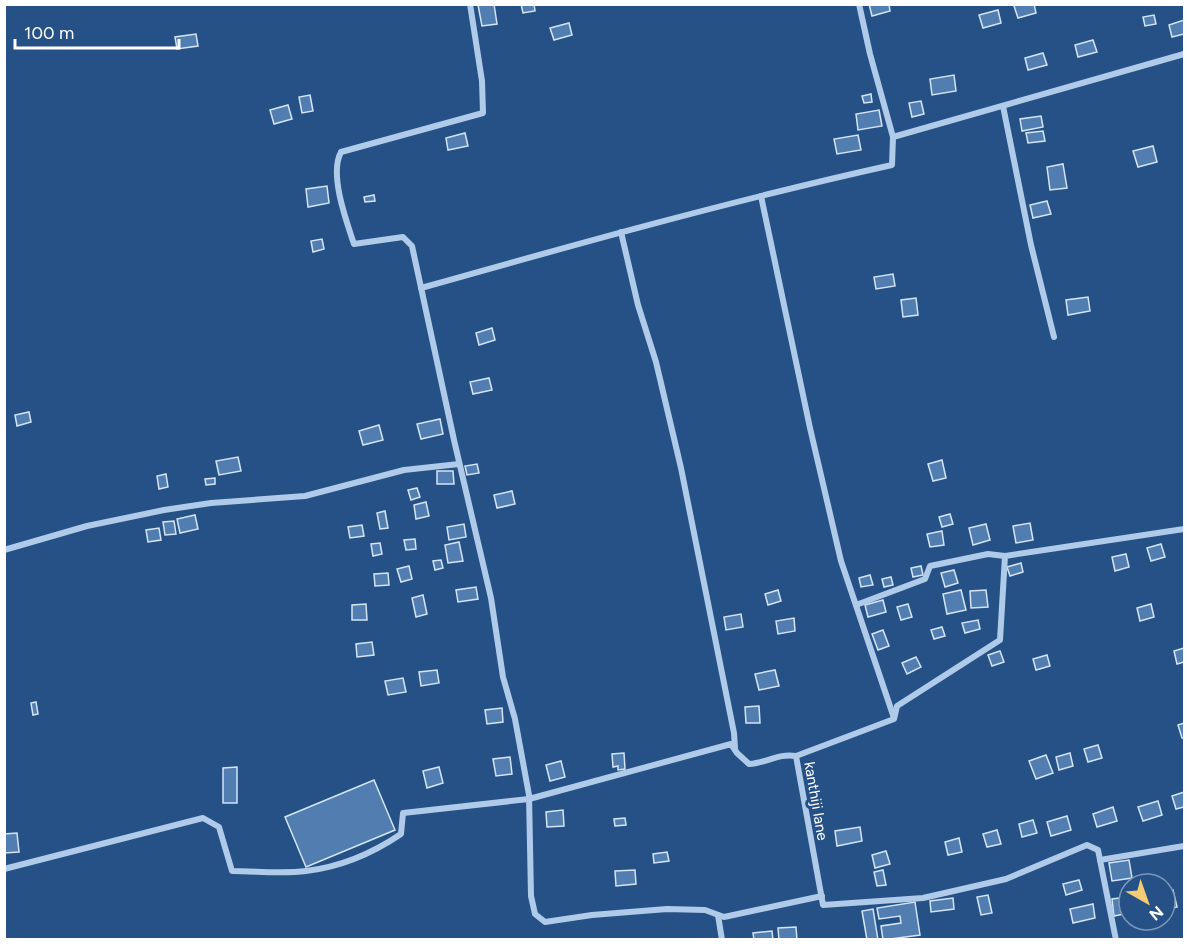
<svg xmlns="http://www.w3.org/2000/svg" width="1189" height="944" font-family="Figtree,sans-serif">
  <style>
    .building { fill: #517db1; stroke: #d4e4f7; stroke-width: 1.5 }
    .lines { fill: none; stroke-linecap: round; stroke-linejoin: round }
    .minor { stroke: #b0cae9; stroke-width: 6 }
    .labels { text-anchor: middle; stroke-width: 6; stroke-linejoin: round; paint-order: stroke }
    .street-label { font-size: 15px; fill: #fff; stroke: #255187 }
  </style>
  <rect width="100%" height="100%" fill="#255187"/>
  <g class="building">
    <polygon points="494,4 497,24 482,26 478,5"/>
    <polygon points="521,4 534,4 535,11 523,13"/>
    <polygon points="869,4 889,4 890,11 872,16"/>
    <polygon points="1018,4 1034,4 1036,13 1018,18 1014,6"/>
    <polygon points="998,10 1001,23 983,28 979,15"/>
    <polygon points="1154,15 1156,24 1145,26 1143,17"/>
    <polygon points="1184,20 1184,34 1172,37 1169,25"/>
    <polygon points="569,23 572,35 554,40 550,28"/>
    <polygon points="196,34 198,46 177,49 175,37"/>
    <polygon points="1093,40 1097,52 1078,57 1075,45"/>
    <polygon points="1043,53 1047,65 1028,70 1025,58"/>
    <polygon points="954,75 956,91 932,95 930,79"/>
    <polygon points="871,94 872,102 864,103 862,96"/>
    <polygon points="310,95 313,111 302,113 299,97"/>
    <polygon points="921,101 924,114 912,117 909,103"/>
    <polygon points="288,105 292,119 274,124 270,110"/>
    <polygon points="879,110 882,126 858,130 856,114"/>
    <polygon points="1041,116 1043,127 1022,131 1020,119"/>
    <polygon points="1043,131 1045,141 1028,143 1026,133"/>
    <polygon points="465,133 468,146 448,150 446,138"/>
    <polygon points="858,135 861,150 837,154 834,139"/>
    <polygon points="1153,146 1157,162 1138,167 1133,151"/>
    <polygon points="1063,164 1067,188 1050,190 1047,167"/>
    <polygon points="327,186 329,203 308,207 306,189"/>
    <polygon points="374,195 375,201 365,202 364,197"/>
    <polygon points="1047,201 1051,214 1033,218 1030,205"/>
    <polygon points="322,239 324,249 313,252 311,241"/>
    <polygon points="893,274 895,286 876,289 874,277"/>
    <polygon points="1088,297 1090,311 1068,315 1066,300"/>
    <polygon points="916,298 918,315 903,317 901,300"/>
    <polygon points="492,328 495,340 479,345 476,333"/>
    <polygon points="489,378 492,390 473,394 470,382"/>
    <polygon points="29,412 31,422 17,426 15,415"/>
    <polygon points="440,419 443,434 421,439 417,424"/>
    <polygon points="379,425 383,440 363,445 359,431"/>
    <polygon points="238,457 241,471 219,475 216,461"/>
    <polygon points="942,460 946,478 933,481 928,464"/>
    <polygon points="477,464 479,473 467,475 465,466"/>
    <polygon points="437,471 453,471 454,484 437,484"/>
    <polygon points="166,474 168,487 159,489 157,476"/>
    <polygon points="215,478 215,484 206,485 205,479"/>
    <polygon points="417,488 420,497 411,500 408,490"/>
    <polygon points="512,491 515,504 497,508 494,495"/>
    <polygon points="426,502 429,516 416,519 414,505"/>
    <polygon points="385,511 388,528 380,529 377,513"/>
    <polygon points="950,514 953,524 942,527 939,517"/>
    <polygon points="195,515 198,529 180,533 177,519"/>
    <polygon points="174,521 176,534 165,535 163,522"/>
    <polygon points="1030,523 1033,540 1016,543 1013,526"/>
    <polygon points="464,524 466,537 449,540 447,527"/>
    <polygon points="986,524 990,540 973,545 969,528"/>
    <polygon points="362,525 364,536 350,538 348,527"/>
    <polygon points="159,528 161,540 148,542 146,530"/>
    <polygon points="942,531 944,545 930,547 927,534"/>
    <polygon points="415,539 416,549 406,550 404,540"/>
    <polygon points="459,542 463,561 448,563 445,545"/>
    <polygon points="380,543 382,554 373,556 371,544"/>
    <polygon points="1161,544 1165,557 1151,561 1147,548"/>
    <polygon points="1126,554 1129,567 1115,571 1112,557"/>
    <polygon points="441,560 443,568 435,570 433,561"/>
    <polygon points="1021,563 1023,572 1010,576 1007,567"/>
    <polygon points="409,566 412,579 401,582 397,569"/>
    <polygon points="921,566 923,575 913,577 911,568"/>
    <polygon points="954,570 958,583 945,587 941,573"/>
    <polygon points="388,573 389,585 375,586 374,574"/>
    <polygon points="870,575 873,585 861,587 859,578"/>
    <polygon points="891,577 893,585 884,587 882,579"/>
    <polygon points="476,587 478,599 458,602 456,590"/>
    <polygon points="778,590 781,601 768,605 765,594"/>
    <polygon points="961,590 966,610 947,614 943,594"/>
    <polygon points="986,590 988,607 971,608 970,591"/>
    <polygon points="423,595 427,614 416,617 412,598"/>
    <polygon points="883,600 886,612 868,617 865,605"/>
    <polygon points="366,604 367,620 352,620 352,605"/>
    <polygon points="908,604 912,617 901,620 897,607"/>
    <polygon points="1151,604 1154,617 1140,621 1137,608"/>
    <polygon points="741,614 743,627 726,630 724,617"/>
    <polygon points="794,618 795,631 778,634 776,621"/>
    <polygon points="978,620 980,629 965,633 962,623"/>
    <polygon points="942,627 945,636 934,639 931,630"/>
    <polygon points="883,630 889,646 878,650 872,634"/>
    <polygon points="372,642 374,655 357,657 356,644"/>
    <polygon points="1184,648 1184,662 1177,664 1174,651"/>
    <polygon points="1000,651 1004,662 992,666 988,655"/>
    <polygon points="1047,655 1050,666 1036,670 1033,659"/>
    <polygon points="916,657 921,667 907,674 902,663"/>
    <polygon points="437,670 439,683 421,686 419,672"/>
    <polygon points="775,670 779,686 759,690 755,674"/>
    <polygon points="403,678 406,692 388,695 385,681"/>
    <polygon points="36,702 38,714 33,715 31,703"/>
    <polygon points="759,706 760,723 746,723 745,707"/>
    <polygon points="502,708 503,722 487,724 485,710"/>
    <polygon points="1184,723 1184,738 1182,738 1178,725"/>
    <polygon points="1098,745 1102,758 1088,762 1084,749"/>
    <polygon points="624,753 625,769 618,770 618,766 613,767 612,754"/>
    <polygon points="1070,753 1073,766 1059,770 1056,757"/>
    <polygon points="1046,755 1053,773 1036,779 1029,761"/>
    <polygon points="510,757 512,774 496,776 493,759"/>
    <polygon points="561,761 565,777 550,781 546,765"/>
    <polygon points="237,767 237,803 223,803 223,768"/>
    <polygon points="439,767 443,783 427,788 423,771"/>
    <polygon points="374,780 395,830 306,867 285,817"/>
    <polygon points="1184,792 1184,807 1176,809 1172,796"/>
    <polygon points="1158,801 1162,815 1143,821 1138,807"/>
    <polygon points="1113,807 1117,821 1097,827 1093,814"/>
    <polygon points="563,810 564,826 547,827 546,812"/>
    <polygon points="1067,816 1071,830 1051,836 1047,822"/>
    <polygon points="625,818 626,825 615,826 614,819"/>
    <polygon points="1033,820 1037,833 1022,837 1019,824"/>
    <polygon points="860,827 862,841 837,846 835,831"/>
    <polygon points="997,830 1001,844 987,847 983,834"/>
    <polygon points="17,833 19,852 4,853 4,834"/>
    <polygon points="959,838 962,852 948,855 945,842"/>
    <polygon points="886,851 890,864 875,868 872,855"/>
    <polygon points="667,852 669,861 654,863 653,854"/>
    <polygon points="1129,860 1132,878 1112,881 1109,863"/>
    <polygon points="635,870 636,884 616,886 615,871"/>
    <polygon points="883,870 886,885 877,886 874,872"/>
    <polygon points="1079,880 1082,890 1066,895 1063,884"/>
    <polygon points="1173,890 1177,907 1165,910 1165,892"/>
    <polygon points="988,895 992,913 981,915 977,897"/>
    <polygon points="1127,897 1129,913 1114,916 1112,899"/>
    <polygon points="953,898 954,909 931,912 930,901"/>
    <polygon points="915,902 920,935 883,940 881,926 901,923 900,916 879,919 877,908"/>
    <polygon points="1093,904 1095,918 1073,923 1070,909"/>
    <polygon points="873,909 878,940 867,940 862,911"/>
    <polygon points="796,927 797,940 779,940 778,928"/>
    <polygon points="772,931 773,940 754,940 753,933"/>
  </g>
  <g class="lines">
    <g class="minor">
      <path d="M470,4L482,81L483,113L341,152C329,174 346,220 354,244L403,237L412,246L454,440L491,598L503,677L515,719L529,795L531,896L535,914L545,922L592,915L667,909L705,910L724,917L822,896"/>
      <polyline points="859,4 870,54 893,137"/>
      <polyline points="1003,106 1031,245 1054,337"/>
      <polyline points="761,196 810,428 841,561 894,718"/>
      <polyline points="621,232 638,305 656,362 681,468 734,733 735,748"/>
      <path d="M421,288C577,244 734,200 892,165L893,137L1184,54"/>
      <polyline points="4,550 87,526 164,510 211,503 305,496 404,470 459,464"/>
      <polyline points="856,605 925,579 930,566 988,554 1005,556"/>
      <polyline points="1100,860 1184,846"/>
      <path d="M4,869L203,818L219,827L232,871C256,871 282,874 306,871C340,867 373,853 401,834L403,813L529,799L731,744L737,753L749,764C767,763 778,753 796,756"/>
      <polyline points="718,915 722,940"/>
      <polyline points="1116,940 1098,850 1087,845 1006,879 923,898 823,905 796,756 894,719 897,706 1000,640 1005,556 1184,529"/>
    </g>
  </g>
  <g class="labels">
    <g class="street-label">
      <text transform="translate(816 801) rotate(80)" y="5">kanthiji lane</text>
    </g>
  </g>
  <rect width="1189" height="944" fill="none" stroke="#ffffff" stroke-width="12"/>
  <g transform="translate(1147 902) rotate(140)"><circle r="28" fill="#255187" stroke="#7c97b7" stroke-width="1.5"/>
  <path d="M0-4.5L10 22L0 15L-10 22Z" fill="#f3cd74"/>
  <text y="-9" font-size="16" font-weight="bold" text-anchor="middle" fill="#ffffff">N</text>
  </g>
  <path d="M15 39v9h164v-9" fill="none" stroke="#ffffff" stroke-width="3"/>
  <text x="24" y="39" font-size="18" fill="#ffffff" stroke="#255187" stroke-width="4.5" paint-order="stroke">100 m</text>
</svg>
